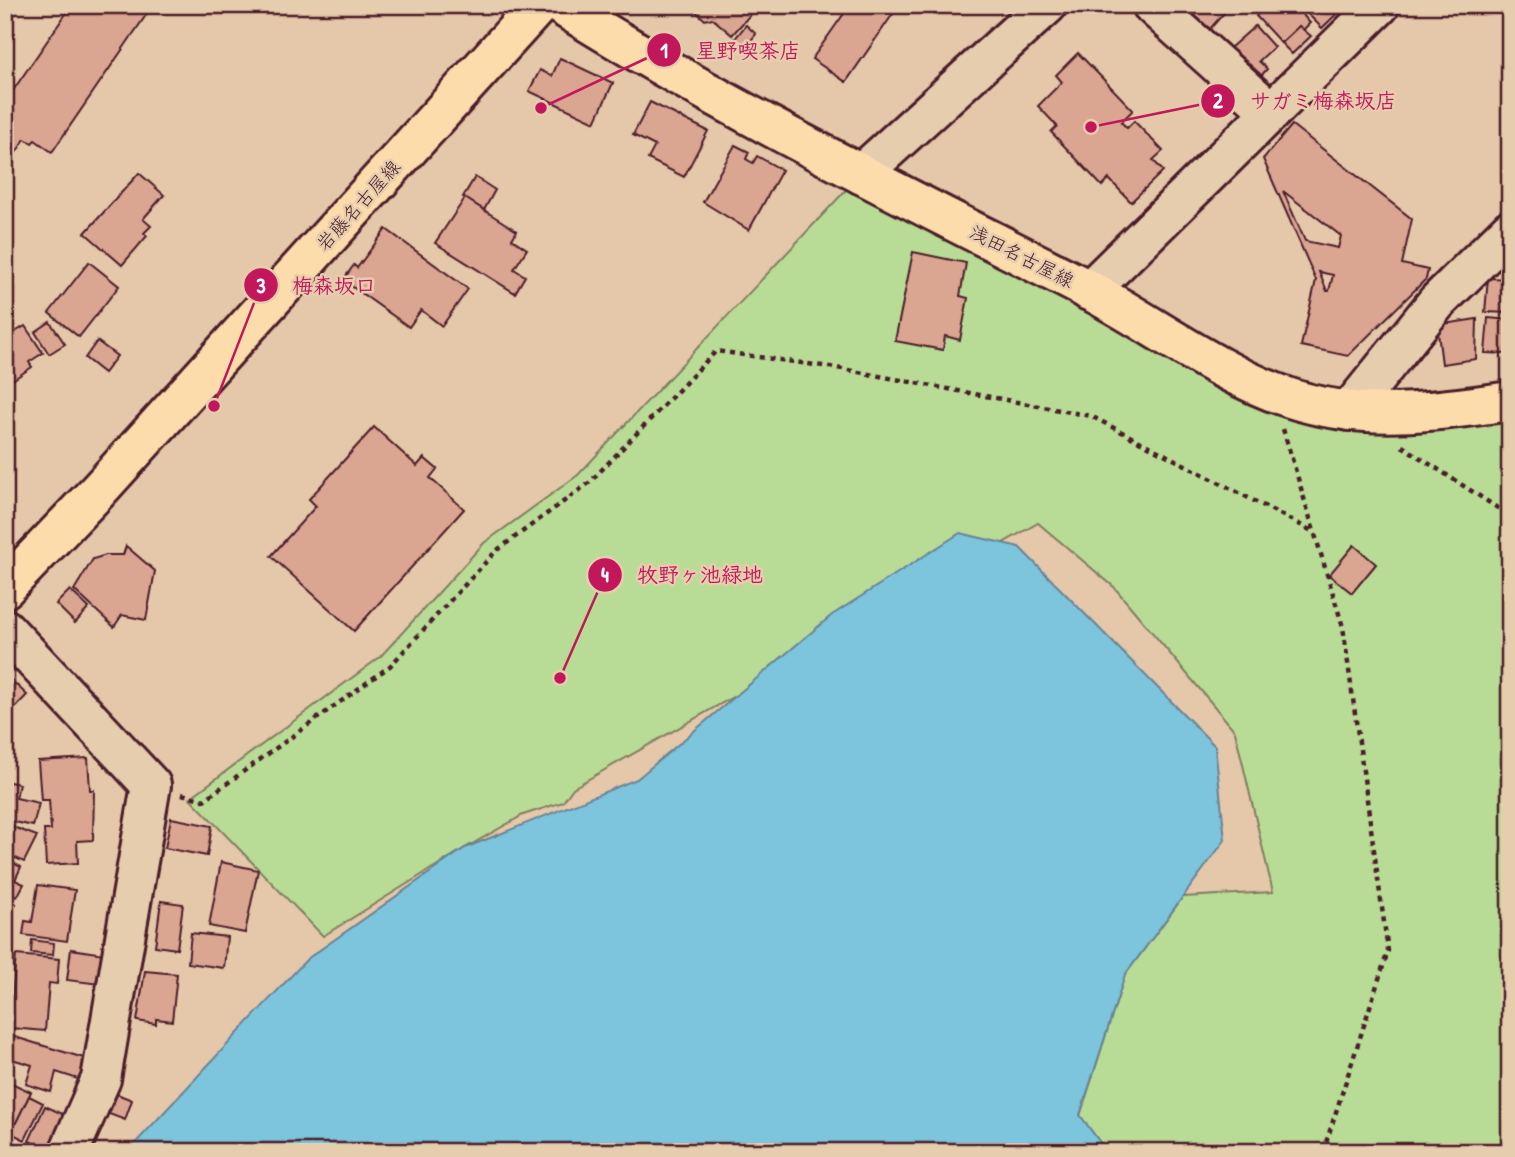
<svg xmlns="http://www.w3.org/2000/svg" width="1515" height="1157" font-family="'Patrick Hand','Klee One',sans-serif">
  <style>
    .green { fill: #b8dc96; stroke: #817e60; stroke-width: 2 }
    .water { fill: #7cc5dc; stroke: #688395; stroke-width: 2 }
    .building { fill: #daa591; stroke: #4a1f2b; stroke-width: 2; fill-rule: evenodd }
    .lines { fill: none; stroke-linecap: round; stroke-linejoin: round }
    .minor-casing { stroke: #4a1f2b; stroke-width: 44 }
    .major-casing { stroke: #4a1f2b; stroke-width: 44 }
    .path { stroke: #4a1f2b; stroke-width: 4.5; stroke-dasharray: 5 5; stroke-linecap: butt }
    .minor { stroke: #e6cdae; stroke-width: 38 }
    .major { stroke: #fddcac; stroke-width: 38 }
    .labels { text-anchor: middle; stroke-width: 5; stroke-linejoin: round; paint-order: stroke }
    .street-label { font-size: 19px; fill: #4a1f2b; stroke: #e6cdae }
    .leader { fill: none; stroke: #c2185b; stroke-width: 2.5 }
    .callout-dot { fill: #c2185b; stroke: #e6cdae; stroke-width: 2.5 }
    .mark-label { font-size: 21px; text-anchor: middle; font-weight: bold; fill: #fff }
    .callout-label { font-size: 21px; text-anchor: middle; font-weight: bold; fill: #c2185b; stroke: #e6cdae; stroke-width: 5; stroke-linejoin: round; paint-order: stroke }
  </style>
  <rect width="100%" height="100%" fill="#e5c7a9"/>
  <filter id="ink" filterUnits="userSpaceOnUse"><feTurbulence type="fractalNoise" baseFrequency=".0143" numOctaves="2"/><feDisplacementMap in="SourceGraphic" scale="14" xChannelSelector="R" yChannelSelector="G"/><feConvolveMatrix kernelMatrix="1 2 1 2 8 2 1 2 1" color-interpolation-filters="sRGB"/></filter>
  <g filter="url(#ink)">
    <polygon class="green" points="861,174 1349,411 1510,412 1510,1152 1107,1152 1080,1116 1125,975 1183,897 1273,892 1235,731 1114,587 1038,523 573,788 563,802 523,815 465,848 323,936 190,798 380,657 484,543 578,475"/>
    <polygon class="water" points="960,533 1019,547 1215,746 1225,840 1125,975 1080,1115 1107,1152 127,1152 307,959 465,848 637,779 832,615"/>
    <g class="building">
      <polygon points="72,5 153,5 52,152 35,140 32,143 25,139 11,160 5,157 5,102"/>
      <polygon points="689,5 759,5 732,35 712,18 705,20"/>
      <polygon points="850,5 899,5 846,82 812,59"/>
      <polygon points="1182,5 1219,5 1217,8 1224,13 1209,30"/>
      <polygon points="1267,5 1294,5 1310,23 1303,30 1299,26 1281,43 1256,16"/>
      <polygon points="1318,5 1346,5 1322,28 1306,12 1309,9 1312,12"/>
      <polygon points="746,25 756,34 744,49 734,40"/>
      <polygon points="1255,26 1274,47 1259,61 1267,69 1261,76 1230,48"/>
      <polygon points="1299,26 1311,36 1292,54 1281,43"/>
      <polygon points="1078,53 1133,110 1121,122 1127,128 1134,121 1163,151 1153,160 1163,171 1131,202 1109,179 1102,186 1051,132 1057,126 1038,106 1062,82 1056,75"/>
      <polygon points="560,58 613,83 595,122 529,91 540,70 552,76"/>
      <polygon points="650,102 708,131 684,177 648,159 655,146 633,135"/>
      <path d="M1292,125L1412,219L1402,264L1428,270L1426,279L1348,356L1301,346L1316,280L1263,159ZM1283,191L1341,236L1338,248L1305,241ZM1319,272L1333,275L1329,291H1327Z"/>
      <polygon points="735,145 749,152 746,159 753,163 757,156 782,170 749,230 703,202"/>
      <polygon points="139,173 164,195 143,219 151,226 144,233 147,236 122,265 85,233"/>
      <polygon points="475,177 495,190 484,210 463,197"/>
      <polygon points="465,198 517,231 512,239 527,249 514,269 525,276 515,293 435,243"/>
      <polygon points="386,229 468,289 442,326 421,310 409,327 343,280 354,265 357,268"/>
      <polygon points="913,252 966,263 960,296 968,298 960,340 945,336 943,350 895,341"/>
      <polygon points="89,262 119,286 79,337 49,313"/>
      <polygon points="1488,278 1510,279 1510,313 1485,312"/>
      <polygon points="1488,318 1510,320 1510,354 1485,353"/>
      <polygon points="1477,319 1476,359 1442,364 1437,325"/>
      <polygon points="50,322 65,344 49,354 35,332"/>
      <polygon points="25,326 43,353 29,362 32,367 5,385 5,334 8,333 10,335"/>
      <polygon points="97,341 117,356 104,373 85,358"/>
      <polygon points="374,427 417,466 424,458 437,469 430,478 464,509 354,631 271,556 316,506 309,499"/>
      <polygon points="1354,545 1376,564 1352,593 1329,575"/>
      <polygon points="126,546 155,571 146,620 122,615 114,627 74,590 93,559 106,555 123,555"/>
      <polygon points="70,590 89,608 75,623 56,604"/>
      <polygon points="5,674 27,695 5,718"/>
      <polygon points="88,758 90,790 94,790 93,840 77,841 78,863 46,865 44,830 51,830 49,800 41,800 38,761"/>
      <polygon points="5,781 19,784 16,798 39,803 33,826 5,820"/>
      <polygon points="171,818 212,826 207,856 165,848"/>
      <polygon points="5,824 37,836 24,862 5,853"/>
      <polygon points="5,859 21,867 15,880 24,884 17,897 5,891"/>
      <polygon points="221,862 258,870 245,933 209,926"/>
      <polygon points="38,885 75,890 67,941 23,935 25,921 32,922"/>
      <polygon points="5,899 16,904 5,926"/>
      <polygon points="161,901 183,904 177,949 155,946"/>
      <polygon points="191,933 227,937 224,968 188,963"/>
      <polygon points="32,940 54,943 53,955 31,953"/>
      <polygon points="71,949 104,954 100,984 67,980"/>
      <polygon points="16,955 59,959 57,984 49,983 45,1031 11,1028 12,1021 5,1021 5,998 12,999"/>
      <polygon points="145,971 177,974 172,1021 156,1019 156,1024 137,1021"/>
      <polygon points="5,1034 87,1059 81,1080 56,1072 51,1092 26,1084 32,1065 5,1057"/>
      <polygon points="5,1080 31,1092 11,1133 5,1130"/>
      <polygon points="117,1094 132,1100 125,1120 109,1114"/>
      <polygon points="29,1096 43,1103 25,1140 11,1133"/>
      <polygon points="45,1106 67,1116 52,1152 29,1141"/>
    </g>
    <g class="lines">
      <g class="minor-casing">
        <g id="minor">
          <polyline points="1152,5 1271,112"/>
          <polyline points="861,174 1047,5"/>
          <polyline points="1089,291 1380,5"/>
          <polyline points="1349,411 1437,302 1510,230"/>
          <polyline points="5,629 151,785 101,1079 69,1152"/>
        </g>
      </g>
      <g class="major-casing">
        <g id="major">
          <path d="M560,5C727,110 905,196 1081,286C1151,322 1215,373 1290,398C1362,422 1437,412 1510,401"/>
          <polyline points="5,588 98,491 539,5"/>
        </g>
      </g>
      <g class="path">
        <polyline points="1283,429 1343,627 1388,951 1323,1152"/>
        <polyline points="1402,446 1510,516"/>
        <polyline points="1510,511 1502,512 1510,530"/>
        <polyline points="182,794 204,800 390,666 496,551 589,483 716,351 837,368 1091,416 1314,532"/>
      </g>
      <use href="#minor" class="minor"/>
      <use href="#major" class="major"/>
    </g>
  </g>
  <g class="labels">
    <g class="street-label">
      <text transform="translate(358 205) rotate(-48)" y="7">岩藤名古屋線</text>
      <text transform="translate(1022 256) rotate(27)" y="7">浅田名古屋線</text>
    </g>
  </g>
  <path class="leader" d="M541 108L664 50M1091 127L1218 101M214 406L261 285M560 678L605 575"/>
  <g class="callout-dot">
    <circle cx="541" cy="108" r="7"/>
    <circle cx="1091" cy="127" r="7"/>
    <circle cx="214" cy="406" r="7"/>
    <circle cx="560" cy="678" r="7"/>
    <circle cx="664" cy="50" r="18"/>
    <circle cx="1218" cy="101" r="18"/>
    <circle cx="261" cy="285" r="18"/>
    <circle cx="605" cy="575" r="18"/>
  </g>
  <g class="mark-label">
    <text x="664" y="58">1</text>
    <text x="1218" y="108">2</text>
    <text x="261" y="293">3</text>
    <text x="605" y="582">4</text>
  </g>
  <g class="callout-label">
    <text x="748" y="58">星野喫茶店</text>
    <text x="1323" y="108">サガミ梅森坂店</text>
    <text x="334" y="293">梅森坂口</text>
    <text x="700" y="582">牧野ヶ池緑地</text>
  </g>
  <rect width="1515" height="1157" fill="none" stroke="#e6cdae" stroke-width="28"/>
  <rect x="14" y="14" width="1487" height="1129" fill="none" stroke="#4a1f2b" stroke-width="2.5" filter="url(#ink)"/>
</svg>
